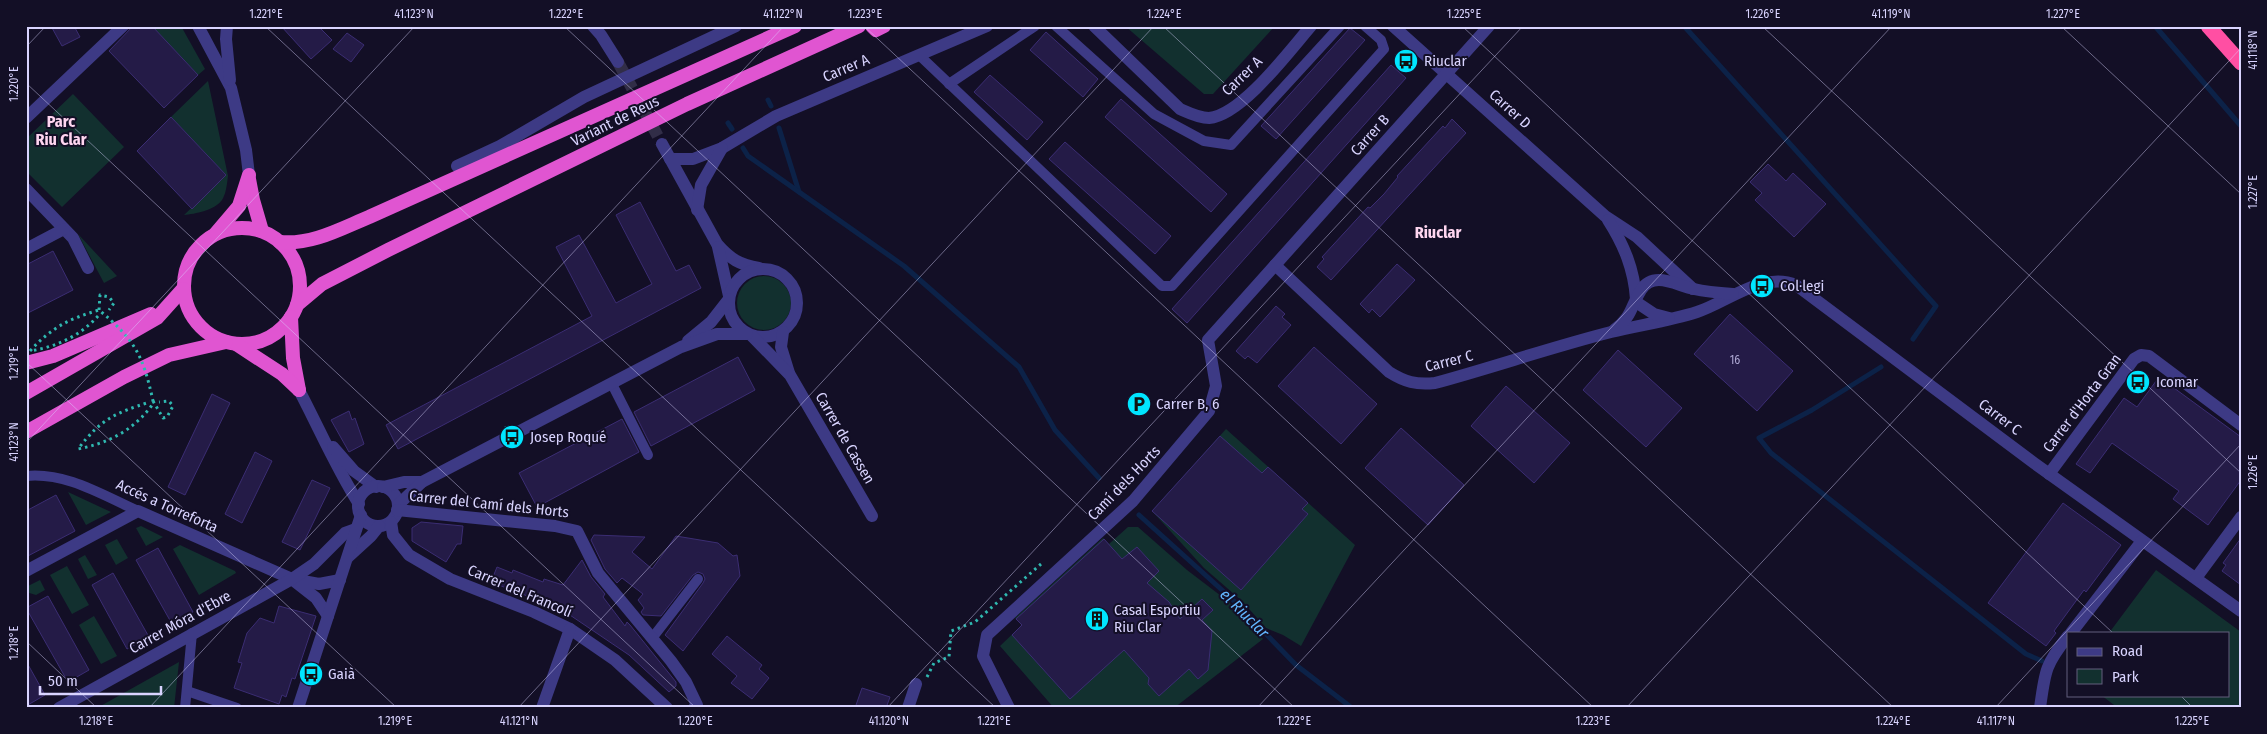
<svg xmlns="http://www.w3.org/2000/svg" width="2267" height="734" font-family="'Fira Sans Condensed',sans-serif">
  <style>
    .green { fill: #12302f }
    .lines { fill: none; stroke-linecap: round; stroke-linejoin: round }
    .stream { stroke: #0c2248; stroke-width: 5 }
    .building { fill: #241b47; stroke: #3b2d73 }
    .minor-tunnel { stroke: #312d47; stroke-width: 12; stroke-dasharray: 12 6; stroke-linecap: butt }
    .path { stroke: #2fb8b0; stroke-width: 3; stroke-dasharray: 2.5 4; stroke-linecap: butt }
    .service { stroke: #3d3a85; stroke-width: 10 }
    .minor { stroke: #3d3a85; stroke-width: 12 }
    .trunk { stroke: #e055d1; stroke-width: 14 }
    .motorway { stroke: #ff4fa3; stroke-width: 15 }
    .path-bridge { stroke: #2fb8b0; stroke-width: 3; stroke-dasharray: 2.5 4; stroke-linecap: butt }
    .ticks { fill: none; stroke: #d9d4ff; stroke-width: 1; stroke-opacity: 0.45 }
    .labels { text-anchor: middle; stroke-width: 4; stroke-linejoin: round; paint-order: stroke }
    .number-label { font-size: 12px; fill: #aca6d1 }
    .poi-label { font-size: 15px; fill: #d9d4ff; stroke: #130f26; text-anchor: start }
    .street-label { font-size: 15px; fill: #d9d4ff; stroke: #130f26 }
    .neighbourhood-label { font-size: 16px; font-weight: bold; fill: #ffd6f0; stroke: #130f26 }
    .water-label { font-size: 16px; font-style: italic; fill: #62b6ff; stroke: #130f26 }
    .neatline { fill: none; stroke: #d9d4ff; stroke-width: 2 }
    .ticks-label { font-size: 12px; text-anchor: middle; fill: #d9d4ff }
  </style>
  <rect width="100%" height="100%" fill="#130f26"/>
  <g class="green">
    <polygon points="152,26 181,26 205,69 198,75"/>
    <polygon points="1125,26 1275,26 1213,94 1204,94"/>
    <path d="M208,81L228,176C227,184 226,194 222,200C215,210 195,214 184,215L226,175L171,117Z"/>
    <polygon points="73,94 124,147 62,207 26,171 26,139"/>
    <polygon points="78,234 117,276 104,283"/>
    <circle cx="764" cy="303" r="27"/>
    <polygon points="1226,429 1355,545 1301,646 1283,635 1266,628 1242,601 1204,568 1152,511"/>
    <polygon points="68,492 111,512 86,525"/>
    <polygon points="141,526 163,537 146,546 136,528"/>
    <polygon points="1128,527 1138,527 1187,570 1229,602 1263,639 1174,708 1054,708 1000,646 1022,625 1015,618 1103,538 1109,544"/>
    <polygon points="117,539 128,558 116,565 105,545"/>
    <polygon points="180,545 235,571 236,573 199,595 173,549"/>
    <polygon points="85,555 97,575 88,579 78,559"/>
    <polygon points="67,566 89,605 72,614 50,575"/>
    <polygon points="2156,570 2241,632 2241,708 2118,708 2101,695 2228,695 2228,633 2109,633"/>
    <polygon points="40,580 45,590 36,595 26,592 26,587"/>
    <polygon points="94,616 117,656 101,664 79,625"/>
    <polygon points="179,662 174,708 97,708"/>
  </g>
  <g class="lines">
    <g class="stream">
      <polyline points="1684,26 1936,306 1913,339"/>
      <polyline points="2155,26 2241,126"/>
      <polyline points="768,100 771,106"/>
      <polyline points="728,123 732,129"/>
      <polyline points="779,128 799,192"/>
      <polyline points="743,148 748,156 904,266 1019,367 1055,430 1099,478"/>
      <polyline points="1881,367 1812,410 1759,438 1771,453 2026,654 2042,661"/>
      <polyline points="1139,515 1233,600 1296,665 1352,708"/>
    </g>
  </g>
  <g class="building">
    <polygon points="51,26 74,26 80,37 62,46"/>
    <polygon points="133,26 152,26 198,75 164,108 109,51"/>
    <polygon points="281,26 318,26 332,40 311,59"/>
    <polygon points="1350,28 1365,40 1276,139 1261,126"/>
    <polygon points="1046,32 1098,79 1083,97 1030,50"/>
    <polygon points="347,33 364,45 351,62 333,49"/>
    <polygon points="1391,65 1406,78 1187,323 1172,309"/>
    <polygon points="990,75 1043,122 1027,140 974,92"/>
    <polygon points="1121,99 1227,194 1211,212 1105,117"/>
    <polygon points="171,117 226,175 192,209 137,151"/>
    <polygon points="1452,119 1466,133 1331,280 1317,267 1324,259 1322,257 1368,207 1370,208 1384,194 1398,177 1397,176 1443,126 1445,128"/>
    <polygon points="1065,142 1171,236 1155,254 1049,159"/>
    <polygon points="1768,164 1786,181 1793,173 1826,204 1794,237 1755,200 1762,193 1750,182"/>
    <polygon points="640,202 676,271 689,265 701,288 398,449 386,425 592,316 556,247 579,235 616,303 652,284 616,215"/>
    <polygon points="53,251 73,290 26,314 26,265"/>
    <polygon points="1397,264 1415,280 1380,317 1372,309 1369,313 1360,304"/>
    <polygon points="1276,306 1285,314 1282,317 1291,325 1257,363 1248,356 1245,359 1236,351"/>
    <polygon points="1730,314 1793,371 1757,411 1694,354"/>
    <polygon points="1314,347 1377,404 1341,444 1278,386"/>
    <polygon points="1618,350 1682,408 1646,447 1583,390"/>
    <polygon points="738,357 755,390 651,446 634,412"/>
    <polygon points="2159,377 2241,437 2241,480 2208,525 2173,499 2179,491 2112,443 2090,473 2076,464 2124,398 2137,407"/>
    <polygon points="1506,386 1570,443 1534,483 1471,426"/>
    <polygon points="212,394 230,403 185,495 168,487"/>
    <polygon points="349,411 352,420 355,418 364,444 349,452 331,420"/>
    <polygon points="622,419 639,452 537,507 519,473"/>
    <polygon points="1401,428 1464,485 1428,525 1365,468"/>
    <polygon points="1220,436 1262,473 1268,467 1308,503 1302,509 1308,514 1241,590 1152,511"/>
    <polygon points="255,452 272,461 242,523 225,514"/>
    <polygon points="312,480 330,488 300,550 282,542"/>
    <polygon points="56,495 75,531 26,557 26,511"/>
    <polygon points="2063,503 2121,545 2086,592 2084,590 2054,631 2056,633 2046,646 1988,603"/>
    <polygon points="421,522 463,526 461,544 457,544 446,562 412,541 412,528"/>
    <polygon points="594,535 645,537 632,552 652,569 676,536 718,543 733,556 737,555 740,576 683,651 665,635 703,583 705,579 703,574 698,572 693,575 661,616 643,615 641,612 644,608 638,600 643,594 622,578 617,583 605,569 591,540"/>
    <polygon points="2241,538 2241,585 2222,571 2226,565 2223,563"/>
    <polygon points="1104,539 1122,559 1137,547 1159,571 1147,583 1169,602 1180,619 1202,599 1213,610 1202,620 1212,631 1208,670 1198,679 1189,669 1159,696 1148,684 1149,678 1124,650 1070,699 1012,635 1022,625 1016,619"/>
    <polygon points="158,548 193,612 172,624 136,560"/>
    <polygon points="582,560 591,577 605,594 603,597 625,626 627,622 630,625 676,682 676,686 669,692 629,655 561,609 491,582 497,567 512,573 513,570 543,582 544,579 563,585"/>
    <polygon points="113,573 149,637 127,649 92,585"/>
    <polygon points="48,596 89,670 68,682 26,608"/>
    <polygon points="279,606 316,616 295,679 292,678 286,697 282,695 279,704 234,688 242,663 238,662 247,633 260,618 274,623"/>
    <polygon points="727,636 762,665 759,669 769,678 752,699 731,683 737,676 712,654"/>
    <polygon points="26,661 45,695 26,706"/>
    <polygon points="862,688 890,697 886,708 855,708"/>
  </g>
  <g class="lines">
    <polyline class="minor-tunnel" points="618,62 662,144"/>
    <g class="path">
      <polyline points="99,310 100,295 109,297 114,303 109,310"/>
      <polyline points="153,401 163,418 167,417 173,406 169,401 159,402"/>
      <polyline points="927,677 934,663 949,657 951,631 975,622 1041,564"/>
    </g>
    <g class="service">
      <polyline points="1056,26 1154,114 1204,141 1231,145 1340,26"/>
      <polyline points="919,55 1162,286 1172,286 1384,49 1381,40 1365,26"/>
      <polyline points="949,84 1035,26"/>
      <polyline points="612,384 648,455"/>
      <path d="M26,476C66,472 102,495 138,511"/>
      <polyline points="653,637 698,579"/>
      <polyline points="187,691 237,708"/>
      <polyline points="185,708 192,633"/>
    </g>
    <g class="minor">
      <polyline points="198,26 231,88 246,150 249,175"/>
      <polyline points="227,26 226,39 230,80"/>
      <polyline points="593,26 601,35 618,62"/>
      <path d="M1094,26L1180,109C1189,113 1199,118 1209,118C1242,115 1290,50 1311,26"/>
      <polyline points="1393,26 1605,216 1637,237 1693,289"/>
      <polyline points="26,118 123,26"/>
      <path d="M662,144L717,244C730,259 740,265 759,268"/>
      <polyline points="670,159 693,159 722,148 776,116 987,26"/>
      <polyline points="457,166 500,146 584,97 736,26"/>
      <polyline points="26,189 73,238 88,268"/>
      <polyline points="697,210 701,185 722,148"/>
      <path d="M1608,220C1624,245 1634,269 1636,299"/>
      <polyline points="718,247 729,296"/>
      <polyline points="26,249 64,229"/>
      <path d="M1275,265L1389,372C1405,382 1416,385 1435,383C1494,367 1552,347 1611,332C1639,325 1669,321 1697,312C1728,302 1762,271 1796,285L2034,463L2241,611"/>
      <circle cx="763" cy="303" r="34"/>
      <polyline points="1636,302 1654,314 1669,318"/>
      <path d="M1614,330C1633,316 1630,307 1641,290C1654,270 1677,286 1694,289C1707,292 1720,293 1733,294"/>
      <polyline points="783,332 781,347 789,373"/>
      <polyline points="752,336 790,375 872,516"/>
      <polyline points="688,341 711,322 729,299"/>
      <path d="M299,390C319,428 336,468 359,504"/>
      <polyline points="333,447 354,471 376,487"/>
      <polyline points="2049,474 2134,359 2141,355 2149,356 2241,425"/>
      <circle cx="378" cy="506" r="20"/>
      <polyline points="383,487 404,482 422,482"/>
      <polyline points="398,505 422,482 681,347 717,334 747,334"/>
      <polyline points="397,510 555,526 577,531 598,573 671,661 686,682 697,705 694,708"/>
      <polyline points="391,522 393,535 409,555 450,579 534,612 570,629 615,660 667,708"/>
      <polyline points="348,557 371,536 379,526"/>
      <polyline points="26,571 138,511 292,579 319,584 340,580"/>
      <polyline points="2196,578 2241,517"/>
      <polyline points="293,580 316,598 328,616"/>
      <polyline points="2071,633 2142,541"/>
      <polyline points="59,708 292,579 314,564 345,533 356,529"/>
      <polyline points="298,708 361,515"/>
      <polyline points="542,708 570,629"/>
      <polyline points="908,708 916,684"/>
      <polyline points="1009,708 983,656 987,635 1133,501 1209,411 1216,386 1208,340 1489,26"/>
      <path d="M2040,708C2045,671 2045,665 2068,636"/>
    </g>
    <g class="trunk">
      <polyline points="872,26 876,30 884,26"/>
      <polyline points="249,179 253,200 262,231"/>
      <circle cx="242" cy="286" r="58"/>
      <polyline points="216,233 239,206 249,175"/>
      <path d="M280,242C312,245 340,229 369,217L795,26"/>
      <polyline points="297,305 322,284 388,250 687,104 859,26"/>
      <polyline points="291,317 293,358 299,390"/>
      <polyline points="236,344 282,374 299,390"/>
      <polyline points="26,363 53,356 151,314"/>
      <polyline points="26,393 157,318 183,289"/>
      <polyline points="26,432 124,377 169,355 226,342"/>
    </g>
    <polyline class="motorway" points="2208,26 2241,63"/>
    <path class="path-bridge" d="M98,316C80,336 56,347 30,351C52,327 69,319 99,310C135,340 143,355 153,401C152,408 146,412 142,417C124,435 103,444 78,449C101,419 115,413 150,402"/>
  </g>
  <path class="ticks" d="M265,26L996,708M564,26L1295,708M864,26L1594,708M1163,26L1894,708M1462,26L2113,633M1762,26L2241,473M2061,26L2241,194M26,47L46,26M26,83L696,708M26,362L397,708M26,443L415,26M26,641L97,708M2180,695L2193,708M149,708L784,26M518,708L1154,26M887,708L1523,26M1257,708L1892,26M1626,708L2241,48M1995,708L2241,444"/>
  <defs>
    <g id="bus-disc" transform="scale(1.25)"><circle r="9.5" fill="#00e5ff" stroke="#130f26"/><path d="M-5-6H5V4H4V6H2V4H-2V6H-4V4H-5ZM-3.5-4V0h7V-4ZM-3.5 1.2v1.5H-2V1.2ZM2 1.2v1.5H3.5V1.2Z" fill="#111"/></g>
    <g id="parking-disc" transform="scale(1.25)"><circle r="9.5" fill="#00e5ff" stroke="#130f26"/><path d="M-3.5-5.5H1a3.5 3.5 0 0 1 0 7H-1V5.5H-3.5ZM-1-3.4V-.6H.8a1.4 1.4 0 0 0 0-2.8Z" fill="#111"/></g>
    <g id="building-disc" transform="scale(1.25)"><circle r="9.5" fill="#00e5ff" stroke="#130f26"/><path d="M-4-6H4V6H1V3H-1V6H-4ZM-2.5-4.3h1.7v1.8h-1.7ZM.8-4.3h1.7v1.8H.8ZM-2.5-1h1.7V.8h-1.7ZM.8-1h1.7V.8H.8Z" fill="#111"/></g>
  </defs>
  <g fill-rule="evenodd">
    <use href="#bus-disc" x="1406" y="61"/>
    <use href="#bus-disc" x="1762" y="286"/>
    <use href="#bus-disc" x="2138" y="382"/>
    <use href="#parking-disc" x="1139" y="404"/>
    <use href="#bus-disc" x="512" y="437"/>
    <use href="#building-disc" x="1097" y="619"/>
    <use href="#bus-disc" x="311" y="674"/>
  </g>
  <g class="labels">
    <g class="number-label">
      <text x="1735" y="364">16</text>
    </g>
    <g class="poi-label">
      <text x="1424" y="66">Riuclar</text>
      <text x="1780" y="291">Col·legi</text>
      <text x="2156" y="387">Icomar</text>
      <text x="1156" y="409">Carrer B, 6</text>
      <text x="530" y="442">Josep Roqué</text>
      <text x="1114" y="615">Casal Esportiu<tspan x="1114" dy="17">Riu Clar</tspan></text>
      <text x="328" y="679">Gaià</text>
    </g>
    <g class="street-label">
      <text transform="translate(846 68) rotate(-23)" y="5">Carrer A</text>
      <text transform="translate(1242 76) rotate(-44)" y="5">Carrer A</text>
      <text transform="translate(1510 109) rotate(42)" y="5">Carrer D</text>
      <text transform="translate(615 121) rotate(-26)" y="5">Variant de Reus</text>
      <text transform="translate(1370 135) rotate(-48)" y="5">Carrer B</text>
      <text transform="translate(1449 361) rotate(-14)" y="5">Carrer C</text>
      <text transform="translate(2082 403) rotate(-53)" y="5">Carrer d'Horta Gran</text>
      <text transform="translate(2000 417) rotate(37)" y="5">Carrer C</text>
      <text transform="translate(845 438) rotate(60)" y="5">Carrer de Cassen</text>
      <text transform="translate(1124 483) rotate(-46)" y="5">Camí dels Horts</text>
      <text transform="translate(489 504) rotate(6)" y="5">Carrer del Camí dels Horts</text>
      <text transform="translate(167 506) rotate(24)" y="5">Accés a Torreforta</text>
      <text transform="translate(520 591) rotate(23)" y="5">Carrer del Francolí</text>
      <text transform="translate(180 622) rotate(-29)" y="5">Carrer Móra d'Ebre</text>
    </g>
    <g class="neighbourhood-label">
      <text x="61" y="127">Parc<tspan x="61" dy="18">Riu Clar</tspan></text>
      <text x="1438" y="238">Riuclar</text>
    </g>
    <g class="water-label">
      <text transform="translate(1245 613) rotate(45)" y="6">el Riuclar</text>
    </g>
  </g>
  <rect width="2267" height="734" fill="none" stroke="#130f26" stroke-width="55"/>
  <rect x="2067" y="632" width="162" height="65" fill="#130f26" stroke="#625e7d"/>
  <rect x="2077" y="648" width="25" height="8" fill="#3d3a85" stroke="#625e7d"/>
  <text x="2112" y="656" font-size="15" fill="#d9d4ff">Road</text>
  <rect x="2077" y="669" width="25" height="15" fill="#12302f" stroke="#625e7d"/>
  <text x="2112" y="682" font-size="15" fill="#d9d4ff">Park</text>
  <path d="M40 686v8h121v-8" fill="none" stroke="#d9d4ff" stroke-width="2.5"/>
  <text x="48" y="686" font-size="15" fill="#d9d4ff" stroke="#130f26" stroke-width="4" paint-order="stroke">50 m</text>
  <rect x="28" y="28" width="2212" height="678" class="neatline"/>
  <g class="ticks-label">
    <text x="266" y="18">1.221°E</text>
    <text x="414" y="18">41.123°N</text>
    <text x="566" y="18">1.222°E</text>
    <text x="783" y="18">41.122°N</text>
    <text x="865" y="18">1.223°E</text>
    <text x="1164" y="18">1.224°E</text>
    <text x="1464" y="18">1.225°E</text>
    <text x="1763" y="18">1.226°E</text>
    <text x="1891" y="18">41.119°N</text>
    <text x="2063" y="18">1.227°E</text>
    <text transform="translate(2253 50) rotate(-90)" y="4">41.118°N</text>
    <text transform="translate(14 84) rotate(-90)" y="4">1.220°E</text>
    <text transform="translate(2253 192) rotate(-90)" y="4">1.227°E</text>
    <text transform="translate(14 363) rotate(-90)" y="4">1.219°E</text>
    <text transform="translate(14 442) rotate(-90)" y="4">41.123°N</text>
    <text transform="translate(2253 472) rotate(-90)" y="4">1.226°E</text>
    <text transform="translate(14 643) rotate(-90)" y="4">1.218°E</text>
    <text x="96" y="725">1.218°E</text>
    <text x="395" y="725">1.219°E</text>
    <text x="519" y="725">41.121°N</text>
    <text x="695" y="725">1.220°E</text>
    <text x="889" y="725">41.120°N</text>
    <text x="994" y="725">1.221°E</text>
    <text x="1294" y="725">1.222°E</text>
    <text x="1593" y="725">1.223°E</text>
    <text x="1893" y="725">1.224°E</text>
    <text x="1996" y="725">41.117°N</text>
    <text x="2192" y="725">1.225°E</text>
  </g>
</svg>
